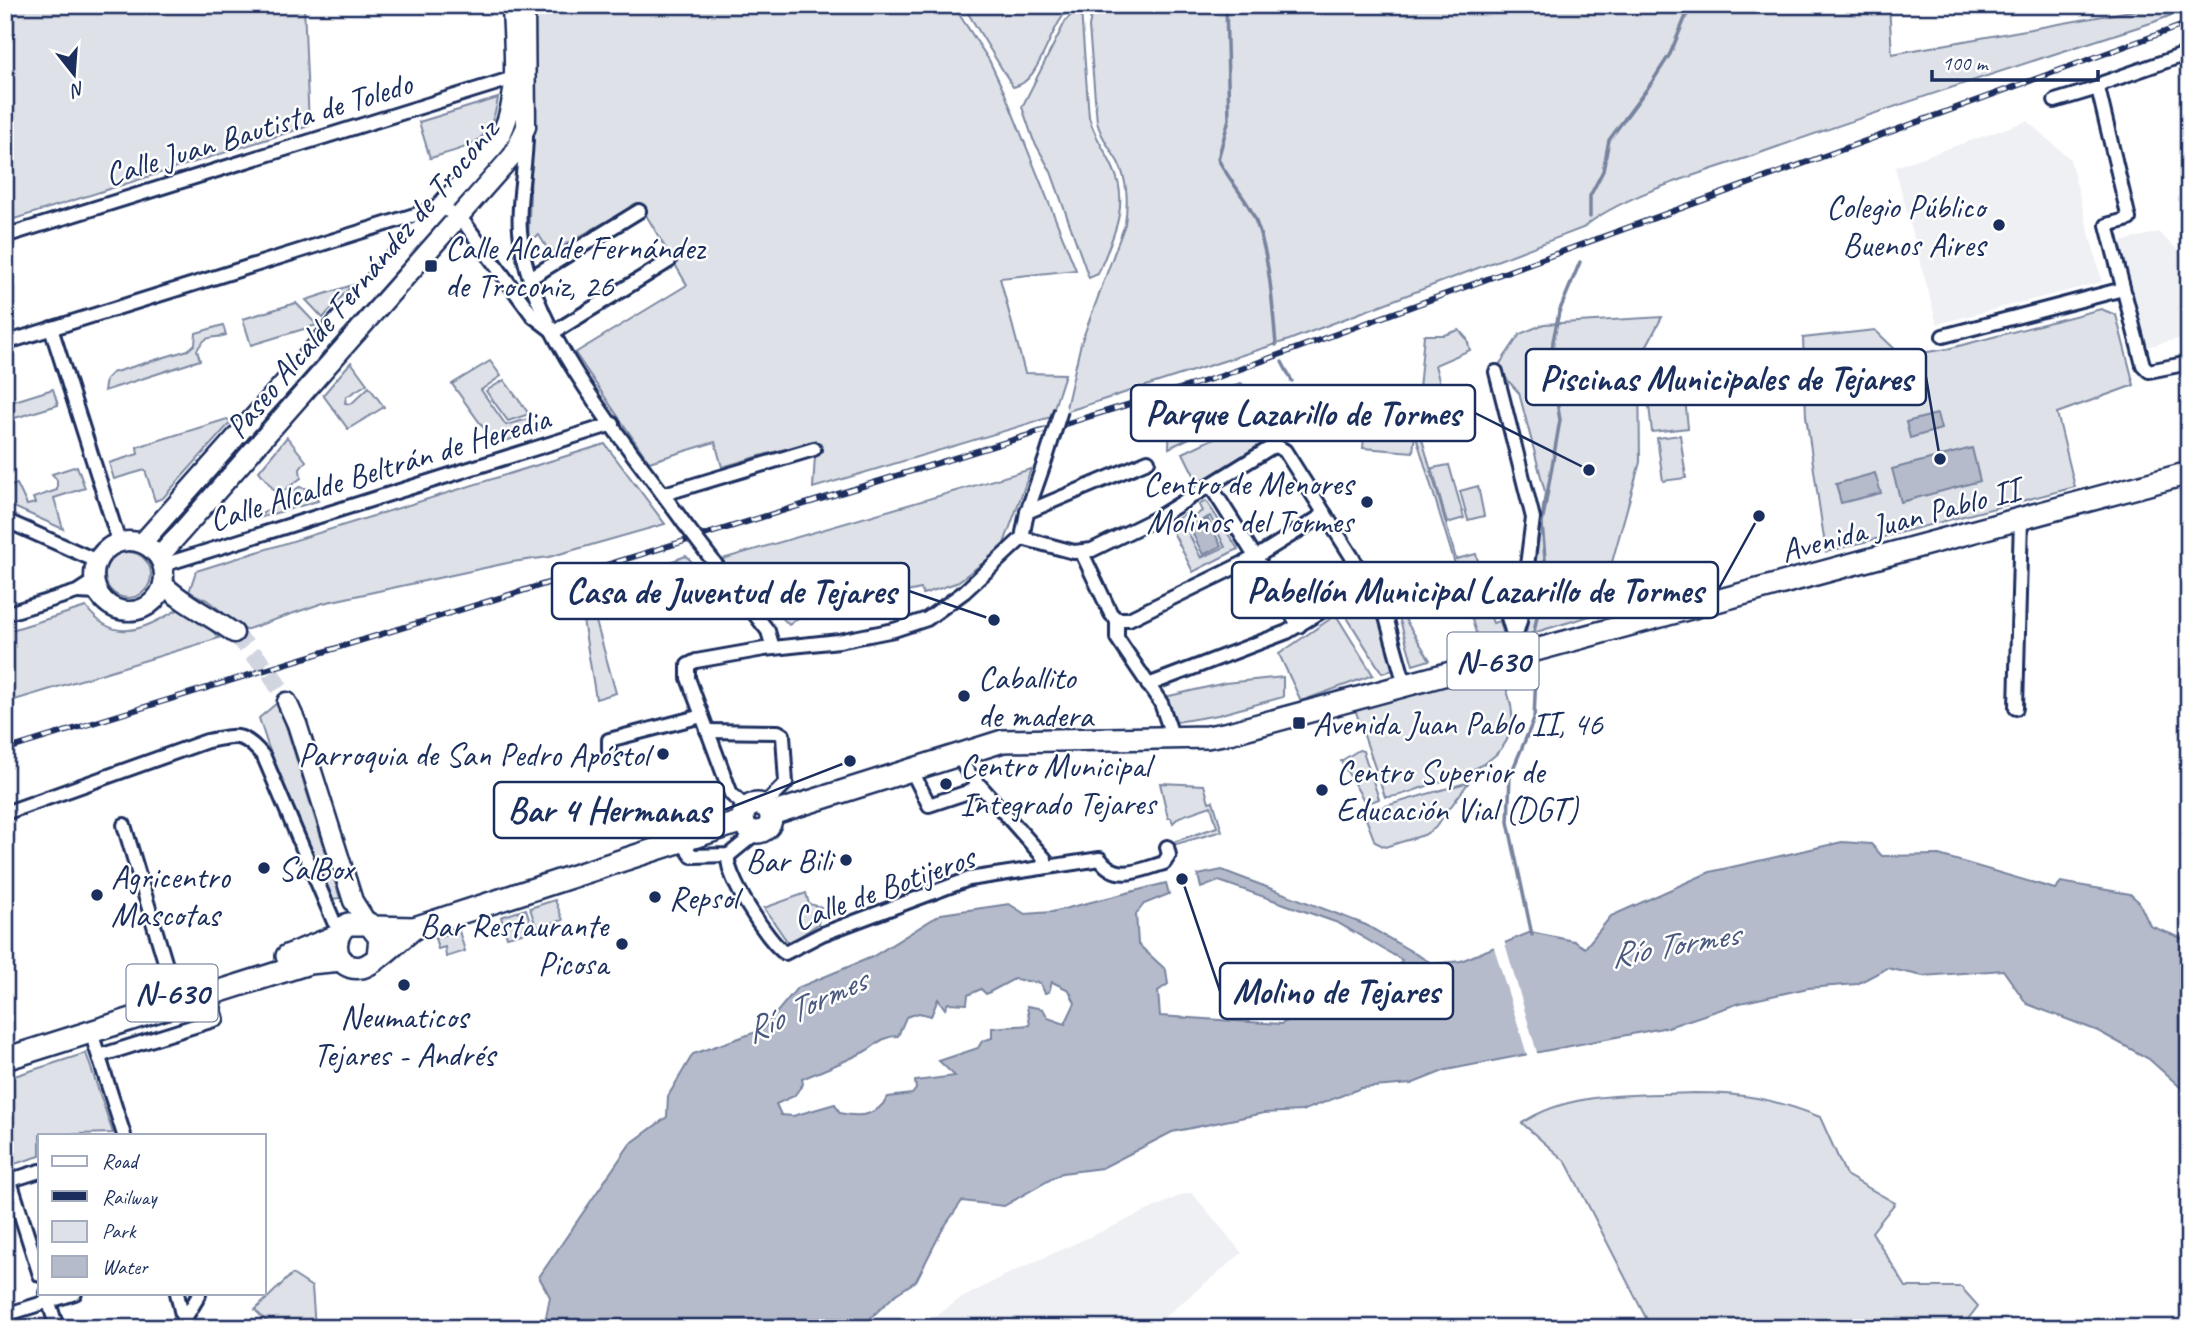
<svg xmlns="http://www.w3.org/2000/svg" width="2194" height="1333" font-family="Caveat,sans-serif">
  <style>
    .built { fill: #eff0f4 }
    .green { fill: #dee1e7; stroke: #7c88a2; stroke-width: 2; fill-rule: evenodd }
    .water { fill: #b5bbca; stroke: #77839f; stroke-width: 2; fill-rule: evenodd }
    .pier { fill: #fff }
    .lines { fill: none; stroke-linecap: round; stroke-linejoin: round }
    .stream { stroke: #77839f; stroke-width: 3.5 }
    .secondary-tunnel { stroke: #d1d5df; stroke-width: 18; stroke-dasharray: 18 9; stroke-linecap: butt }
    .minor-casing { stroke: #1b2f5e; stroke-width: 18 }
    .secondary-casing { stroke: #1b2f5e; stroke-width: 23 }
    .trunk-casing { stroke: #1b2f5e; stroke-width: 26 }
    .minor { stroke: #fff; stroke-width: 12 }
    .secondary { stroke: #fff; stroke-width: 18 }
    .trunk { stroke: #fff; stroke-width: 21 }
    .rail-casing { stroke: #1b2f5e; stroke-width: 6 }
    .rail { stroke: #fff; stroke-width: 3.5; stroke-dasharray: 10; stroke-linecap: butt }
    .minor-bridge-casing { stroke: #1b2f5e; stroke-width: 18; stroke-linecap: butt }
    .minor-bridge { stroke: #fff; stroke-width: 12 }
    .poi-dot { fill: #1b2f5e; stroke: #fff; stroke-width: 2.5 }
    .labels { text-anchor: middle; stroke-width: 5; stroke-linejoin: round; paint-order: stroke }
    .shield { fill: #fff; stroke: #5f6d8e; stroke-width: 2 }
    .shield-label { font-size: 32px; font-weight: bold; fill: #1b2f5e }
    .street-label { font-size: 33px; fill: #1b2f5e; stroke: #fff }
    .poi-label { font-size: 33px; fill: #1b2f5e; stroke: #fff; text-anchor: start }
    .water-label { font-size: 35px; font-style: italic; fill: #49597e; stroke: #fff }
    .leader { fill: none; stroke: #1b2f5e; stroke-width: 2.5 }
    .callout-dot { fill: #1b2f5e; stroke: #fff; stroke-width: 2.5 }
    .callout { fill: #fff; stroke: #1b2f5e; stroke-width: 2.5 }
    .callout-label { font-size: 35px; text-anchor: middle; font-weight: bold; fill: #1b2f5e }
  </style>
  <rect width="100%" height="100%" fill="#fff"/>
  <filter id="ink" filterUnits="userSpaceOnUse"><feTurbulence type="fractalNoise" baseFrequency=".0143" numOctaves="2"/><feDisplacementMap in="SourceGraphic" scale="14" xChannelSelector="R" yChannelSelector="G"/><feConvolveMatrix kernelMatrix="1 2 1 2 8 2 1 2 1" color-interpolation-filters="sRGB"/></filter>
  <g filter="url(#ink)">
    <g class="built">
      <polygon points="2027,121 2070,159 2102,282 1937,324 1895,167"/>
      <polygon points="2158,232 2189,260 2189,336 2147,347 2121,242"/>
      <polygon points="1192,1193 1242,1253 1151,1328 920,1328 958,1300 1006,1275 1184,1194"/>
    </g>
    <g class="green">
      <polygon points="5,5 304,5 309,126 5,222"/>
      <polygon points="531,5 953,5 989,60 1005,94 1076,270 1000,278 1025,373 1065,374 1051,417 813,488 816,440 722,467 715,442 649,462 575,353 687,285 639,203 550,253 539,235 528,241 532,148"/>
      <path d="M963,5H1074C1048,22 1043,82 1013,87Z"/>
      <path d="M1093,5H1889L1892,54L2164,5L2189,8L2154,22C2019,65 1883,109 1749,157C1701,173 1620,196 1583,228L1289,340L1065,412L1081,343L1125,224C1128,202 1128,182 1118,162C1110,148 1101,138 1097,122L1089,27Z"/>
      <path d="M1081,10L1089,117C1094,136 1105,150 1113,168C1131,205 1112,239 1098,274L1089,278L1051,172L1033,139L1022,107L1066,20L1075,11Z"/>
      <path d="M498,98C491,145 470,146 430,158L419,122Z"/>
      <polygon points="408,249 424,252 306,385 295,376"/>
      <polygon points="352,285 323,318 306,300"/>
      <polygon points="296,303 317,325 251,345 243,319"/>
      <polygon points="2101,309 2116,315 2134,385 2057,413 2075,487 1826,552 1806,416 1803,338 1875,330 1902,356 1947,349"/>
      <polygon points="1662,317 1645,349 1639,370 1640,462 1607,580 1603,583 1610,610 1526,635 1545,492 1519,393 1497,368 1520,334 1544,324"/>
      <path d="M223,325L226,335C210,340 207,333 197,350L200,360L104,391L106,379L112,373L188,350L195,344L196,333Z"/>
      <polygon points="1459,330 1467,339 1470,350 1435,365 1443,395 1424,401 1431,429 1420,432 1456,559 1476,554 1482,576 1464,580 1474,619 1490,615 1493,623 1500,621 1503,632 1500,641 1480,646 1415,433 1413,452 1363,448 1366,418 1416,422 1424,335 1444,335"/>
      <polygon points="1681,358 1688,428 1652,432 1644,362"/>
      <polygon points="490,361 501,376 481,390 506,425 532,418 541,430 495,444 452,384"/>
      <polygon points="351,362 367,384 346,397 345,403 351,404 369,387 384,407 348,429 323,395"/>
      <polygon points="504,380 529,414 508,421 486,391"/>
      <polygon points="1241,383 1263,402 1169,448 1170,415"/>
      <polygon points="286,386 297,395 174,534 163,525"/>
      <polygon points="53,389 58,405 5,421 5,404"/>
      <polygon points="227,419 231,422 163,498 155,501 145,470 114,479 109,463 138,454 137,447"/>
      <polygon points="1254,419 1268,440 1198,483 1183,453"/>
      <polygon points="1680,435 1686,478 1663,481 1657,438"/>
      <polygon points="287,437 306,461 300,469 301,478 278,495 259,471"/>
      <polygon points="605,444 665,524 549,557 512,562 323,603 245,630 207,600 189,592 196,571"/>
      <polygon points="1449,465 1464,518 1447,523 1432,468"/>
      <polygon points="77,466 85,488 54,498 63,529 5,503 5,488 17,484 27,505 35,503 33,498 57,490 57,480 52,474"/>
      <polygon points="1031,469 1002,549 956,583 923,594 921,589 804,614 789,625 749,582 738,584 719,560"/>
      <polygon points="1478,486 1484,516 1468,520 1460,491"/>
      <polygon points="299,487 309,489 318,501 255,519"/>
      <path d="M1206,501L1238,549L1193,572L1169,524L1185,514L1189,520L1202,511L1199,505ZM1210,516L1225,547L1201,558L1186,528Z"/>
      <circle cx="128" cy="575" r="23"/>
      <polygon points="686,556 695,565 692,570 590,600 616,693 596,699 583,620 558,603"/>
      <polygon points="1367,596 1379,618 1393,670 1382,673 1343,611"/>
      <path d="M86,607C116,647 146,627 179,609L210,628L219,638L5,703V632Z"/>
      <polygon points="1336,615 1373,675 1301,701 1279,654"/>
      <polygon points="1403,616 1430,660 1413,665 1399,617"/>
      <path d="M1492,672C1505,676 1505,686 1509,697C1526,756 1471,773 1427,786C1414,790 1398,798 1385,797L1355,709Z"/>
      <polygon points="1283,677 1283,697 1218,715 1177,722 1165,697 1225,683"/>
      <polygon points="277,703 285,723 340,898 333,899 268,746 259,718"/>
      <polygon points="1359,750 1363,751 1379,799 1366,804 1341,761"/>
      <polygon points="1469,782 1435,828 1424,835 1385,847 1375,842 1365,816 1368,811"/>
      <polygon points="1160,783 1204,785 1209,802 1213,801 1222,831 1173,845 1173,842 1217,827 1211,806 1179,817 1173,823 1171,818 1168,818"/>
      <polygon points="806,893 809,904 821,907 818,924 789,944 764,908"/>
      <polygon points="555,900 563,920 536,927 530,908"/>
      <polygon points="526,909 533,930 507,937 501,917"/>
      <polygon points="459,931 465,951 446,957 445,947 438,949 435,938"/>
      <polygon points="86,1053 113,1133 40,1135 40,1156 5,1167 5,1079"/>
      <path d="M1694,1093C1743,1093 1774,1099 1820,1117L1846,1175L1895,1203L1872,1232L1906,1287H1961L1978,1306L1961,1328H1654L1646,1318L1566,1162L1522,1123C1570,1090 1637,1096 1694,1093Z"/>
      <polygon points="292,1274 312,1287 315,1328 273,1328 255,1310"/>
    </g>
    <g class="water">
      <polygon points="1937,414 1941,429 1910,438 1906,422"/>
      <polygon points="1972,448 1980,481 1901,502 1892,469"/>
      <polygon points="1875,473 1881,493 1841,503 1836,484"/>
      <polygon points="1208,519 1221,546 1203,555 1190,528"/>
      <path d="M1842,842L1871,844L1882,856L1939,855L2055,889L2061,882L2130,894L2139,902L2150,926L2189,941V1095L2149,1059L2098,1031L2027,1004L2003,970L1923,976L1887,968L1857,984L1808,988L1740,1003L1668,1027L1446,1070L1411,1084L1361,1088L1302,1111L1264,1113L1172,1132L1102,1168L1062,1173L1004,1206L962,1201L942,1230L916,1281L896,1294L860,1328H533L546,1317L550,1297L539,1277L630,1144L667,1117L668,1096L693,1054L762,1030L797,988L872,957L941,914L1009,904L1025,914L1052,912L1166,883L1169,894L1144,904L1136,914L1138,944L1166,970L1168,984L1158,991L1160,1016L1281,1024L1299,1015L1362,1014L1350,990L1365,979L1392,977L1402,960L1338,923L1219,881L1201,888L1198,875L1222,870L1366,925L1433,964L1461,961L1531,932L1574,941L1585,948L1611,916L1710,872ZM1014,979L1040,983L1045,993L1049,992L1052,982L1069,990L1075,1003L1065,1024L1048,1018L1043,1009L1027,1006L1030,1025L992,1028V1038L982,1041L978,1048L939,1061L955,1076L915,1081L916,1089L912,1094L888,1097C877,1116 860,1118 840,1113L835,1104L793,1116L781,1115L776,1104L794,1096L803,1084L802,1079C823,1070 844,1062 864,1052C878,1045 881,1036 898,1036L906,1017L919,1013L931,1016L938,999L945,1009L948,1003L967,1004L968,995L981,989L986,994Z"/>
    </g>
    <polygon class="pier" points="1504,940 1538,1056 1528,1058 1493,944"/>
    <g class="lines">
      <g class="stream">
        <path d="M1226,5L1229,119L1218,159C1227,176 1238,189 1248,205C1270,243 1272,302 1276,345"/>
        <polyline points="1590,217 1590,196 1603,171 1609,140 1652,82 1670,54 1686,16 1696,5"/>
        <polyline points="1282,362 1292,381"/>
        <polyline points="1534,632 1546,570 1542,524 1560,420 1551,366 1553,341 1559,312 1580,262"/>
        <polyline points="1532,935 1508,822 1510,776 1534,719 1536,672"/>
      </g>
      <polyline class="secondary-tunnel" points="234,633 270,672 287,702"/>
      <g class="minor-casing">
        <g id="minor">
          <polyline points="2098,88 2129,219 2107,225 2143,365 2149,371 2189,363"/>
          <polyline points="2055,101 2098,88 2103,83 2189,53"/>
          <path d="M526,130C527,163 517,198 520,231C528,332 627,443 684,523"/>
          <polyline points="5,236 520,76"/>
          <polyline points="530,278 639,211"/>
          <polyline points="51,328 119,542"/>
          <polyline points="554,332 669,261"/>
          <polyline points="1943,336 2123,289"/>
          <polyline points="5,343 440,207 460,217 533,316 554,332"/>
          <polyline points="1496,372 1533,518 1520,621 1509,657"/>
          <polyline points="1210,485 1299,626"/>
          <polyline points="664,494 814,449"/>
          <polyline points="1027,512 1148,461"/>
          <polyline points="5,520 97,561"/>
          <polyline points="1022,538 1074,552 1092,550 1157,518 1270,448 1277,446 1285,451 1383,606 1405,685"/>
          <polyline points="1082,553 1111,614 1117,619 1117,638 1161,703 1173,738"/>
          <polyline points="713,561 768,631 773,648"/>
          <polyline points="163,565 613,424"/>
          <polyline points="1498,584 1513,634"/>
          <polyline points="78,592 98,593"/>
          <polyline points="5,614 77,592 94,581"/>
          <polyline points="1117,619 1129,619 1256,557 1325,514"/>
          <polyline points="1148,685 1287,632 1368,583"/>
          <polyline points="2016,708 2021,518"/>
          <polyline points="707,731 778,732 783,735 786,783 764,805"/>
          <polyline points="609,751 609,740 702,716"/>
          <polyline points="911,769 929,805 971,791 979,785"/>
          <polyline points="747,808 731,794 688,678 688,665 696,661 764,649 839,641 894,630 927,619 964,592 1022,538 1027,512 1047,455"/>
          <path d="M5,813L207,741C238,735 243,732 264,757L334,922L341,929"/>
          <polyline points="124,825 174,992"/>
          <polyline points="682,842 692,856 729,855 757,832"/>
          <path d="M729,855C721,870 770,945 785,953L822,934L969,879L1041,868L1045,859L967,771L958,754"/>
          <path d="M1041,868L1100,859C1117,883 1140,870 1164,863L1169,855L1167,847"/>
          <polyline points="91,1032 124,1135"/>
          <polyline points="99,1056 217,1019 210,994"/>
          <polyline points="10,1181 40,1275"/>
          <polyline points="5,1182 40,1171"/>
          <polyline points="46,1293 57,1328"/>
          <polyline points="177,1293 185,1328"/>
          <polyline points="5,1315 75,1293"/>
          <polyline points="184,1320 199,1295"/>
        </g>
      </g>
      <g class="secondary-casing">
        <g id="secondary">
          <circle cx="129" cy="576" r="35"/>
          <path d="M142,543L495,145C522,104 513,52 512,5"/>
          <polyline points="159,557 513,155 526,127 525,5"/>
          <path d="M163,584C183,604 211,616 234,633"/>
          <polyline points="287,702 297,724 353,901 367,923"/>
        </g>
      </g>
      <g class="trunk-casing">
        <g id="trunk">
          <circle cx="757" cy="818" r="14"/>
          <polyline points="771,814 1003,741 1207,737 1229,733 2189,473"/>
          <polyline points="373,927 414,928 743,821"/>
          <polyline points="287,956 337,936"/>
          <path d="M378,956L380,938L369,924H348C328,937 335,972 362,967C375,964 402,937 414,928"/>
          <polyline points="5,1059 309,963 342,960"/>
        </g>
      </g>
      <use href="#minor" class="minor"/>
      <use href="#secondary" class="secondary"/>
      <use href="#trunk" class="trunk"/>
      <g class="rail-casing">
        <polyline id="rail" points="5,750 1221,376 2189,23"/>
      </g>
      <use href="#rail" class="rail"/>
      <g class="minor-bridge-casing">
        <g id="minor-bridge">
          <polyline points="1047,455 1061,410"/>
          <polyline points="684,523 713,561"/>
        </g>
      </g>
      <use href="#minor-bridge" class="minor-bridge"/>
    </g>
  </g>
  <g class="poi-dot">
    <circle cx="1999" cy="225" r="7"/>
    <rect x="424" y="259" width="14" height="14" rx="3.5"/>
    <circle cx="1367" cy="502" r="7"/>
    <circle cx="964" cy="696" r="7"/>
    <rect x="1292" y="716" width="14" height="14" rx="3.5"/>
    <circle cx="663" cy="754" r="7"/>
    <circle cx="946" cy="784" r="7"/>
    <circle cx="1322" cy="790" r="7"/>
    <circle cx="846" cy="860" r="7"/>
    <circle cx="264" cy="868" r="7"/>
    <circle cx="97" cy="895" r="7"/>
    <circle cx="655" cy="897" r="7"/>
    <circle cx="622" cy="944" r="7"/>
    <circle cx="404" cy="985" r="7"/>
  </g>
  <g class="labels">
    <g class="shield">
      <rect x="1447.5" y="632.5" width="91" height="57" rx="5"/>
      <rect x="126.5" y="964.5" width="91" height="57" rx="5"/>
    </g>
    <g class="shield-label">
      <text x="1493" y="672">N-630</text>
      <text x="172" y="1004">N-630</text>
    </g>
    <g class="street-label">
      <text transform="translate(258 128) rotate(-17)" y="12">Calle Juan Bautista de Toledo</text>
      <text transform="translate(361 278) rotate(-50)" y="12">Paseo Alcalde Fernández de Trocóniz</text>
      <text transform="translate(379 468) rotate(-17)" y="12">Calle Alcalde Beltrán de Heredia</text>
      <text transform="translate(1900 519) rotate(-15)" y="12">Avenida Juan Pablo II</text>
      <text transform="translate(883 887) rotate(-20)" y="12">Calle de Botijeros</text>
    </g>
    <g class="poi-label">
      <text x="1985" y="218" text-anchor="end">Colegio Público<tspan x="1985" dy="38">Buenos Aires</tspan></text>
      <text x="445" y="259">Calle Alcalde Fernández<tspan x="445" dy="38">de Troconiz, 26</tspan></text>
      <text x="1353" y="495" text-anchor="end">Centro de Menores<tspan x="1353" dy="38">Molinos del Tormes</tspan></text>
      <text x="978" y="689">Caballito<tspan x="978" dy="38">de madera</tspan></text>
      <text x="1313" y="735">Avenida Juan Pablo II, 46</text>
      <text x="649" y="766" text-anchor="end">Parroquia de San Pedro Apóstol</text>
      <text x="960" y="777">Centro Municipal<tspan x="960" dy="38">Integrado Tejares</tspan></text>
      <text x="1336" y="783">Centro Superior de<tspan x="1336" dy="38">Educación Vial (DGT)</tspan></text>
      <text x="832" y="872" text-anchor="end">Bar Bili</text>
      <text x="278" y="880">SalBox</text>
      <text x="111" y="888">Agricentro<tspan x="111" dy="38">Mascotas</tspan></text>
      <text x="669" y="909">Repsol</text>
      <text x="608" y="937" text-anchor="end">Bar Restaurante<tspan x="608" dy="38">Picosa</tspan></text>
      <text x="404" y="1028" text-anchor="middle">Neumaticos<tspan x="404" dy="38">Tejares - Andrés</tspan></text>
    </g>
    <g class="water-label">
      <text transform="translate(1674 944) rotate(-10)" y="12">Río Tormes</text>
      <text transform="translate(805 1005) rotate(-25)" y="12">Río Tormes</text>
    </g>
  </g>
  <path class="leader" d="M1940 459L1926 377M1589 470L1475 413M1759 516L1718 590M994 620L909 591M850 761L724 810M1182 879L1220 991"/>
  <g class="callout-dot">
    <circle cx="1940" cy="459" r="7"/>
    <circle cx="1589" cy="470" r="7"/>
    <circle cx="1759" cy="516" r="7"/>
    <circle cx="994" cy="620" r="7"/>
    <circle cx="850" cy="761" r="7"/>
    <circle cx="1182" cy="879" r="7"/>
  </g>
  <g class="callout">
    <rect x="1526" y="349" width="400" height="56" rx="7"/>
    <rect x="1131" y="385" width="344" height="56" rx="7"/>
    <rect x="1232" y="562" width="486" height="56" rx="7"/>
    <rect x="552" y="563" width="357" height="56" rx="7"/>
    <rect x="494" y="782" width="230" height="56" rx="7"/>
    <rect x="1220" y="963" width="233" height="56" rx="7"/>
  </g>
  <g class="callout-label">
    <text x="1726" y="390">Piscinas Municipales de Tejares</text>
    <text x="1303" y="425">Parque Lazarillo de Tormes</text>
    <text x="1475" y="602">Pabellón Municipal Lazarillo de Tormes</text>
    <text x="731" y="603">Casa de Juventud de Tejares</text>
    <text x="609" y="822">Bar 4 Hermanas</text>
    <text x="1336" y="1003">Molino de Tejares</text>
  </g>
  <rect width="2194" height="1333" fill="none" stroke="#fff" stroke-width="28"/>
  <rect x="14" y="14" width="2166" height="1305" fill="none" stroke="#1b2f5e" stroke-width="2.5" filter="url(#ink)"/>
  <rect x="38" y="1134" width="228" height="161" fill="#ffffff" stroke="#a4acbf" stroke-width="2"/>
  <rect x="52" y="1156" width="35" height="10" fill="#ffffff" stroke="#a4acbf" stroke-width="2"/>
  <text x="102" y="1168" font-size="21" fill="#1b2f5e">Road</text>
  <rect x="52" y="1191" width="35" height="10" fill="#1b2f5e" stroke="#a4acbf" stroke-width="2"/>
  <text x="102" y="1204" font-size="21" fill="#1b2f5e">Railway</text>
  <rect x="52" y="1221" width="35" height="21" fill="#dee1e7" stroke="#a4acbf" stroke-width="2"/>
  <text x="102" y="1238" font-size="21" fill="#1b2f5e">Park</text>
  <rect x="52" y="1256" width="35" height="21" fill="#b5bbca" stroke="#a4acbf" stroke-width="2"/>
  <text x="102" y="1274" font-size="21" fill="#1b2f5e">Water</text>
  <g transform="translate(74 74) rotate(163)" stroke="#ffffff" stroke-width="5" paint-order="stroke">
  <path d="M0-5L12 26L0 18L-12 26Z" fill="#1b2f5e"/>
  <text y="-10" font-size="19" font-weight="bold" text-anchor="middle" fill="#1b2f5e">N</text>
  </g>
  <path d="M1932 70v10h166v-10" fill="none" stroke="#1b2f5e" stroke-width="3.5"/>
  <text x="1942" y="70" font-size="21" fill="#1b2f5e" stroke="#ffffff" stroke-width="5" paint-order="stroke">100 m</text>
</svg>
